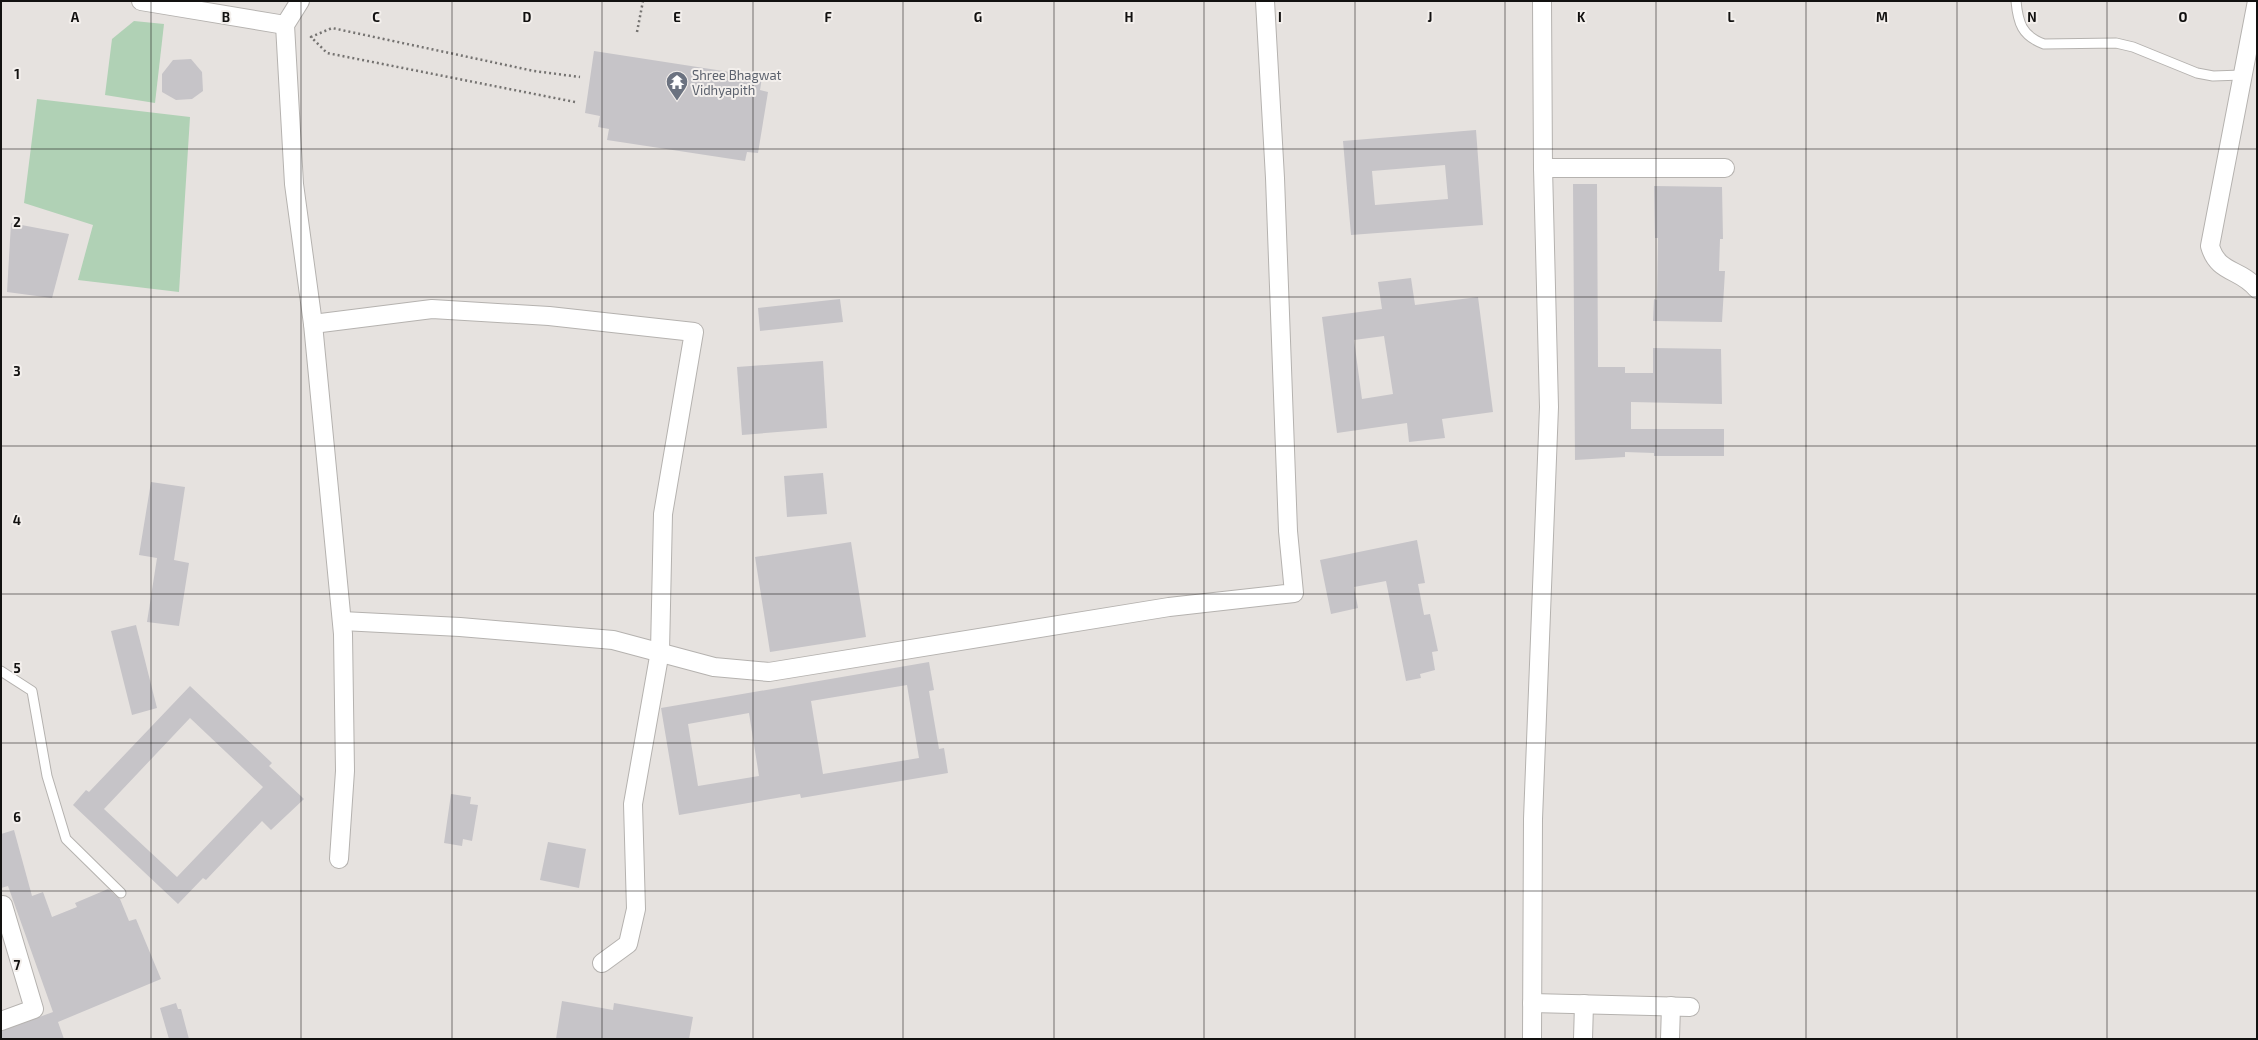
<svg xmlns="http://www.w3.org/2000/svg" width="2258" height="1040" font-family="'Exo 2',sans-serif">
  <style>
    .green { fill: #b0d1b5 }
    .building { fill: #c6c4c8; fill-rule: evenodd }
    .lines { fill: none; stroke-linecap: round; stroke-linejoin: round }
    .lane-casing { stroke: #b5b2af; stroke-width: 11 }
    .street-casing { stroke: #b5b2af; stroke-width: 20 }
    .path { stroke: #757371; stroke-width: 2.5; stroke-dasharray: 2 3; stroke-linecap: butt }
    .lane { stroke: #fff; stroke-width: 9 }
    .street { stroke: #fff; stroke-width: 18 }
    .grid { fill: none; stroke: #121110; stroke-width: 1; stroke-opacity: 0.55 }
    .labels { text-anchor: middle; stroke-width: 4; stroke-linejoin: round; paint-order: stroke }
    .worship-label { font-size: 13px; fill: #5b616d; stroke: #f3efec; text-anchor: start }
    .grid-label { font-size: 13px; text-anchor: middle; font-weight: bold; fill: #121110; stroke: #f3efec; stroke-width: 4; stroke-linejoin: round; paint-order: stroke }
  </style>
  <rect width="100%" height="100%" fill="#e6e2df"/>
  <g class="green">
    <polygon points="134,21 164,24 155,103 105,95 112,39"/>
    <polygon points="37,99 190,117 179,292 78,280 93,225 24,203"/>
  </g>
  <g class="building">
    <polygon points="594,51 762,77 760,90 768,92 758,153 747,152 745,161 607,140 609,129 598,127 600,116 585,113"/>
    <polygon points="191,59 202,72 203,91 192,99 176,100 162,92 162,74 173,60"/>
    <path d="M1476,130L1483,225L1351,235L1343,141ZM1445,165L1448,199L1375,205L1372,171Z"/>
    <polygon points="1573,184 1597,184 1598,367 1625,367 1625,373 1653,373 1653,348 1721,349 1722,404 1631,402 1631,429 1724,429 1724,456 1654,456 1654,453 1625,452 1625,457 1575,460"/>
    <polygon points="1654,186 1722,187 1723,239 1720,239 1719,271 1725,271 1722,322 1653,321 1654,299 1657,300 1658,238 1655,238"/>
    <polygon points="11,223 69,234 52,298 7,292"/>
    <path d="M1411,278L1415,305L1478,297L1493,412L1442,419L1445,438L1409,442L1407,423L1337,433L1322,317L1382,309L1378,282ZM1384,336L1393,394L1362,399L1354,340Z"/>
    <polygon points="840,299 843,322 760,331 758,308"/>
    <polygon points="823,361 827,428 742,435 737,367"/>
    <polygon points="823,473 827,514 787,517 784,476"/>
    <polygon points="151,482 185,487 174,560 189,563 179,626 147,622 157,558 139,555"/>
    <polygon points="1417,540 1425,583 1418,584 1424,615 1430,614 1438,651 1432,652 1435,670 1420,674 1421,678 1406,681 1386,581 1354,587 1358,608 1331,614 1320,560"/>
    <polygon points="851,542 866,637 770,652 755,557"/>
    <polygon points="136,625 157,708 132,715 111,631"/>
    <path d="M929,662L934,690L929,691L939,749L944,748L948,773L801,798L800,794L679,815L661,708ZM907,685L919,758L823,774L811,701ZM749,713L759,776L698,786L688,724Z"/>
    <path d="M190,686L272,763L269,766L304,799L271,830L262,821L206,880L203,878L178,904L73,805L86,790L89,792ZM190,718L263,787L177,877L104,809Z"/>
    <polygon points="451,794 471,797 470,804 478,805 472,841 463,839 462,846 444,843"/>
    <polygon points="14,830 32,896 43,892 52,917 77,907 75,903 108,889 120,899 129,921 136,919 161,979 58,1022 64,1039 1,1039 1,1031 53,1012 8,886 1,888 1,834"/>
    <polygon points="548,842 586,849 579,888 540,880"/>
    <polygon points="562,1001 613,1010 614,1003 693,1017 689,1039 556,1039"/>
    <polygon points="176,1003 178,1009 181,1009 189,1039 169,1039 160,1008"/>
  </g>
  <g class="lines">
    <g class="lane-casing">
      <g id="lane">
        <path d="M2016,1C2018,23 2022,36 2044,44L2116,43L2133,47L2197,73L2213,76L2242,75"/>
        <polyline points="1,671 32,691 47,776 66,839 121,893"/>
      </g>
    </g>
    <g class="street-casing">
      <g id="street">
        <polyline points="141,1 285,25"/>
        <polyline points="300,1 285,25 294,184 313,324 343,634 345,771 339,859"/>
        <polyline points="1542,1 1543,168"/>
        <path d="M2257,1L2210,246C2218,274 2240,268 2257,289"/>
        <polyline points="313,324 432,309 549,316 694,332 663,514 660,651 633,804 636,909 628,944 602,963"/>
        <polyline points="342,621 460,627 613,640 714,667 769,672 1169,607 1294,593 1288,531 1275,178 1265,1"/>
        <polyline points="1,906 3,905 34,1009 1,1021"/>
        <polyline points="1532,1003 1690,1007"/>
        <polyline points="1532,1039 1533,819 1549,407 1543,168 1725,168"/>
        <polyline points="1583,1039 1584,1004"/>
        <polyline points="1670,1039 1671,1006"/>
      </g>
    </g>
    <g class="path">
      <polyline points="637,32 643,1"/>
      <polyline points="575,102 327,53 311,37 332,28 534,71 580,77"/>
    </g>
    <use href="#lane" class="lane"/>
    <use href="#street" class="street"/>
  </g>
  <path class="grid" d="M151,1V1039M301,1V1039M452,1V1039M602,1V1039M753,1V1039M903,1V1039M1054,1V1039M1204,1V1039M1355,1V1039M1505,1V1039M1656,1V1039M1806,1V1039M1957,1V1039M2107,1V1039M1,149H2257M1,297H2257M1,446H2257M1,594H2257M1,743H2257M1,891H2257"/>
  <defs>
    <g id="temple-pin" transform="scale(1.15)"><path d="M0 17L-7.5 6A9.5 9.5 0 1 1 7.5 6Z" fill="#6b7280" stroke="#f3efec"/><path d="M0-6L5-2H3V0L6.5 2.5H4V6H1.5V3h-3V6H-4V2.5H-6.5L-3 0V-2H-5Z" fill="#fff"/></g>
  </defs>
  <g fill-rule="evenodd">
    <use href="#temple-pin" x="677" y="82"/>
  </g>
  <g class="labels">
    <g class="worship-label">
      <text x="692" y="80">Shree Bhagwat<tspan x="692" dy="15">Vidhyapith</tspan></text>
    </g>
  </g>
  <g class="grid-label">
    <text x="75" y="22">A</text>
    <text x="226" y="22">B</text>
    <text x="376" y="22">C</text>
    <text x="527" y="22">D</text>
    <text x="677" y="22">E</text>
    <text x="828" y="22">F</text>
    <text x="978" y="22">G</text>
    <text x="1129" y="22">H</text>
    <text x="1280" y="22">I</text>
    <text x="1430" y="22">J</text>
    <text x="1581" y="22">K</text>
    <text x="1731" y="22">L</text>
    <text x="1882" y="22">M</text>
    <text x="2032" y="22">N</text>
    <text x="2183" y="22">O</text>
    <text x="17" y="79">1</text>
    <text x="17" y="227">2</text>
    <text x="17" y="376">3</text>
    <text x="17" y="525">4</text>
    <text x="17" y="673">5</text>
    <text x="17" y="822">6</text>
    <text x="17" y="970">7</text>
  </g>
  <rect width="2258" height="1040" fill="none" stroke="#121110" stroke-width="4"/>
</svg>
